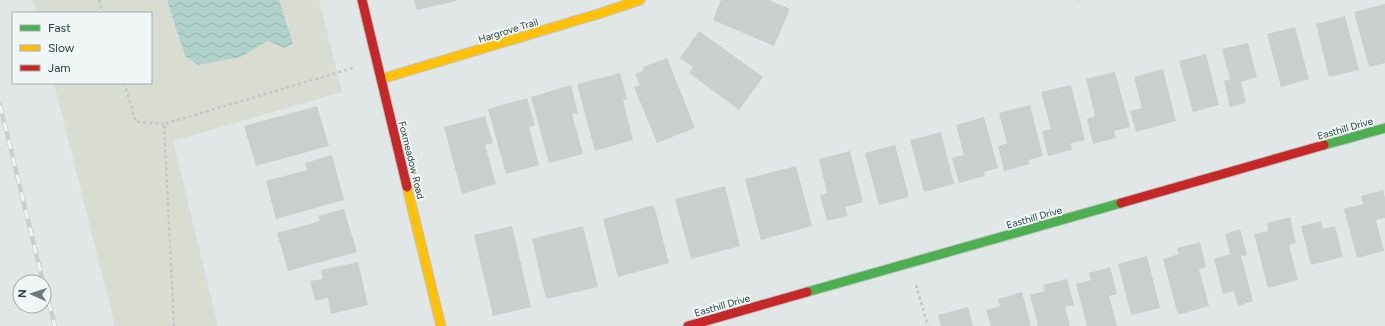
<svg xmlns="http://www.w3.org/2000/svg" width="1385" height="326" font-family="Figtree,sans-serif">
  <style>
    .green { fill: #d9dcd1 }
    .water { fill: url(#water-waves) }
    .building { fill: #cacfce }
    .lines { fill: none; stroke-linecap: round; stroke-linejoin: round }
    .fast-casing { stroke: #bfc5c4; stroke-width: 11 }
    .slow-casing { stroke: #bfc5c4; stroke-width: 11 }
    .jam-casing { stroke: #bfc5c4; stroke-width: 11 }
    .path { stroke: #c1c7c7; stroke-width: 2.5; stroke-dasharray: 3 3; stroke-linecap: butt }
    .fast { stroke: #4caf50; stroke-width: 9 }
    .slow { stroke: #ffc107; stroke-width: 9 }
    .jam { stroke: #c62828; stroke-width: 9 }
    .rail-casing { stroke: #cacfce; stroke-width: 4.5 }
    .rail { stroke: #eff6f5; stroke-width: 3; stroke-dasharray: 9; stroke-linecap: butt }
    .labels { text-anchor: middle; stroke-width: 4; stroke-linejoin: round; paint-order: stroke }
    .street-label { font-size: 10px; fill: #28403e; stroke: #eff6f5 }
  </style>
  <defs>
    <pattern id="water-waves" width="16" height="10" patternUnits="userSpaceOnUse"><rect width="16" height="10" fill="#afd2cb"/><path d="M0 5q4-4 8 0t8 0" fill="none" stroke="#97b5af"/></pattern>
  </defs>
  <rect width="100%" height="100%" fill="#e1e7e6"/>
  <polygon class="green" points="33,0 167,0 185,56 241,57 268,41 284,48 292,44 279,0 319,0 342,92 173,141 218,326 115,326 54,83 151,83 151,13 37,13"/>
  <polygon class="water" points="167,0 279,0 293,44 284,48 268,41 241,57 198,65 185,56"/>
  <g class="building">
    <polygon points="414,0 456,0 456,1 417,10"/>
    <polygon points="721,0 769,0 790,9 774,46 713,20"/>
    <polygon points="1385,4 1385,63 1369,67 1354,12"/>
    <polygon points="1345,16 1359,70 1329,77 1316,24"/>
    <polygon points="1295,27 1309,79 1281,87 1267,34"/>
    <polygon points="699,31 763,77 739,110 689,73 693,67 680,58"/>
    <polygon points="1248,43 1257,77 1241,82 1246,103 1230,107 1224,81 1230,79 1222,49"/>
    <polygon points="1206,54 1219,105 1193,112 1179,61"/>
    <polygon points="667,58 695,128 657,143 634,87 640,85 635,74 644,70 643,67"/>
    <polygon points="1163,69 1176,121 1136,132 1130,111 1142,108 1134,77"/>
    <polygon points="1115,72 1130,127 1114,131 1116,138 1093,144 1087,119 1095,116 1086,79"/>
    <polygon points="620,73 627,99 623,100 633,140 595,151 577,84"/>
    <polygon points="571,85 578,113 572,114 583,154 549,163 531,97"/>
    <polygon points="1071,85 1085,140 1071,143 1072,150 1048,156 1042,131 1051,129 1041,92"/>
    <polygon points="527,98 535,125 529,127 539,165 506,174 488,109"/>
    <polygon points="1030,105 1043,156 1029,160 1030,164 1004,171 998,146 1007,143 999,113"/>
    <polygon points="317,106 329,146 256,166 244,126"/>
    <polygon points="485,116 493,143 485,145 496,184 462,194 444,127"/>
    <polygon points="984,117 998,168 984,172 985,176 959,183 952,158 964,155 956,125"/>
    <polygon points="941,132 954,184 924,192 910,140"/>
    <polygon points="895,145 909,197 879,205 865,153"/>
    <polygon points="850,151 863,202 845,207 848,216 827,221 820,195 827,193 819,159"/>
    <polygon points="332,155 344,200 276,219 266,181 307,170 305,163"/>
    <polygon points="796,166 812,226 761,240 745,179"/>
    <polygon points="725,186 740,246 691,259 675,199"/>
    <polygon points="1383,190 1385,198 1385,218 1376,220 1384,251 1357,258 1344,209 1363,204 1361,196"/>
    <polygon points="654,205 669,263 618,277 603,219"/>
    <polygon points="344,209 357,252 288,271 277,233 320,221 318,216"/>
    <polygon points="1290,217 1296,243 1289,245 1298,280 1268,288 1254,234 1268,231 1267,223"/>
    <polygon points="1321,221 1323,229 1335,226 1343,257 1311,265 1301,226"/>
    <polygon points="512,226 531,307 493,316 474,235"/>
    <polygon points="583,226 598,287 546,299 532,239"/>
    <polygon points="1240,229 1247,255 1241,256 1253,301 1238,306 1234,291 1223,294 1214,259 1230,254 1225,234"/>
    <polygon points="1200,242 1206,267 1199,269 1209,306 1178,315 1163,259 1179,254 1177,248"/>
    <polygon points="1147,256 1160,308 1131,315 1118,264"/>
    <polygon points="358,262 368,305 331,314 328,298 315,301 310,281 323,279 321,270"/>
    <polygon points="1110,267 1117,294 1109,296 1117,326 1087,326 1076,284 1091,280 1089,273"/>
    <polygon points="1067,279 1074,305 1065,307 1070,326 1038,326 1030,295 1045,291 1043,285"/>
    <polygon points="1022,292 1031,326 991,326 986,310 1000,306 998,299"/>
    <polygon points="968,307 973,326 941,326 938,315"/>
  </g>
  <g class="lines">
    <g class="fast-casing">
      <g id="fast">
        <polyline points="1324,145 1385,128"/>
        <polyline points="807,292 1121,203"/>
      </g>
    </g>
    <g class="slow-casing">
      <g id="slow">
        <polyline points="381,79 601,13 640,0"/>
        <polyline points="407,187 441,326"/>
      </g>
    </g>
    <g class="jam-casing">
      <g id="jam">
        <polyline points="362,0 407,187"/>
        <polyline points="1121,203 1324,145"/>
        <polyline points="688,326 807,292"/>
      </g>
    </g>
    <g class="path">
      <polyline points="99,0 103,13"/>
      <polyline points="1078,0 1079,0"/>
      <polyline points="124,83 136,122 164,124"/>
      <polyline points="916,285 928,326"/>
      <polyline points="174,326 164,124 353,68"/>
    </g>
    <use href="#fast" class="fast"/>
    <use href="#slow" class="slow"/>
    <use href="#jam" class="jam"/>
    <g class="rail-casing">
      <g id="rail">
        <polyline points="0,105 43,282"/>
        <polyline points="44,285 55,326"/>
      </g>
    </g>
    <use href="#rail" class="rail"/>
  </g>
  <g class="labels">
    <g class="street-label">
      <text transform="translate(508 30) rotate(-17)" y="4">Hargrove Trail</text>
      <text transform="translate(1345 128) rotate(-16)" y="4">Easthill Drive</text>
      <text transform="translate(412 160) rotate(76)" y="4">Foxmeadow Road</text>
      <text transform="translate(1034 217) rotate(-16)" y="4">Easthill Drive</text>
      <text transform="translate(722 305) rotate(-16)" y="4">Easthill Drive</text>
    </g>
  </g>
  <rect x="12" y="12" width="140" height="72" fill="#eff6f5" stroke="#9fadac"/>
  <rect x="20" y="25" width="20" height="6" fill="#4caf50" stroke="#9fadac"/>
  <text x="48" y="32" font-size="12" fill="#28403e">Fast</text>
  <rect x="20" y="45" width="20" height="6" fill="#ffc107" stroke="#9fadac"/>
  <text x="48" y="52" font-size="12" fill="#28403e">Slow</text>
  <rect x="20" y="65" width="20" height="6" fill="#c62828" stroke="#9fadac"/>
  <text x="48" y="72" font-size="12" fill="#28403e">Jam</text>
  <g transform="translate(32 294) rotate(273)"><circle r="19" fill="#eff6f5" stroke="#9fadac"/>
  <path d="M0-3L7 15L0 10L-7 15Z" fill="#697a79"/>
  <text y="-6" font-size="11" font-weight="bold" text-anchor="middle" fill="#28403e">N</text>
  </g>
</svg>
